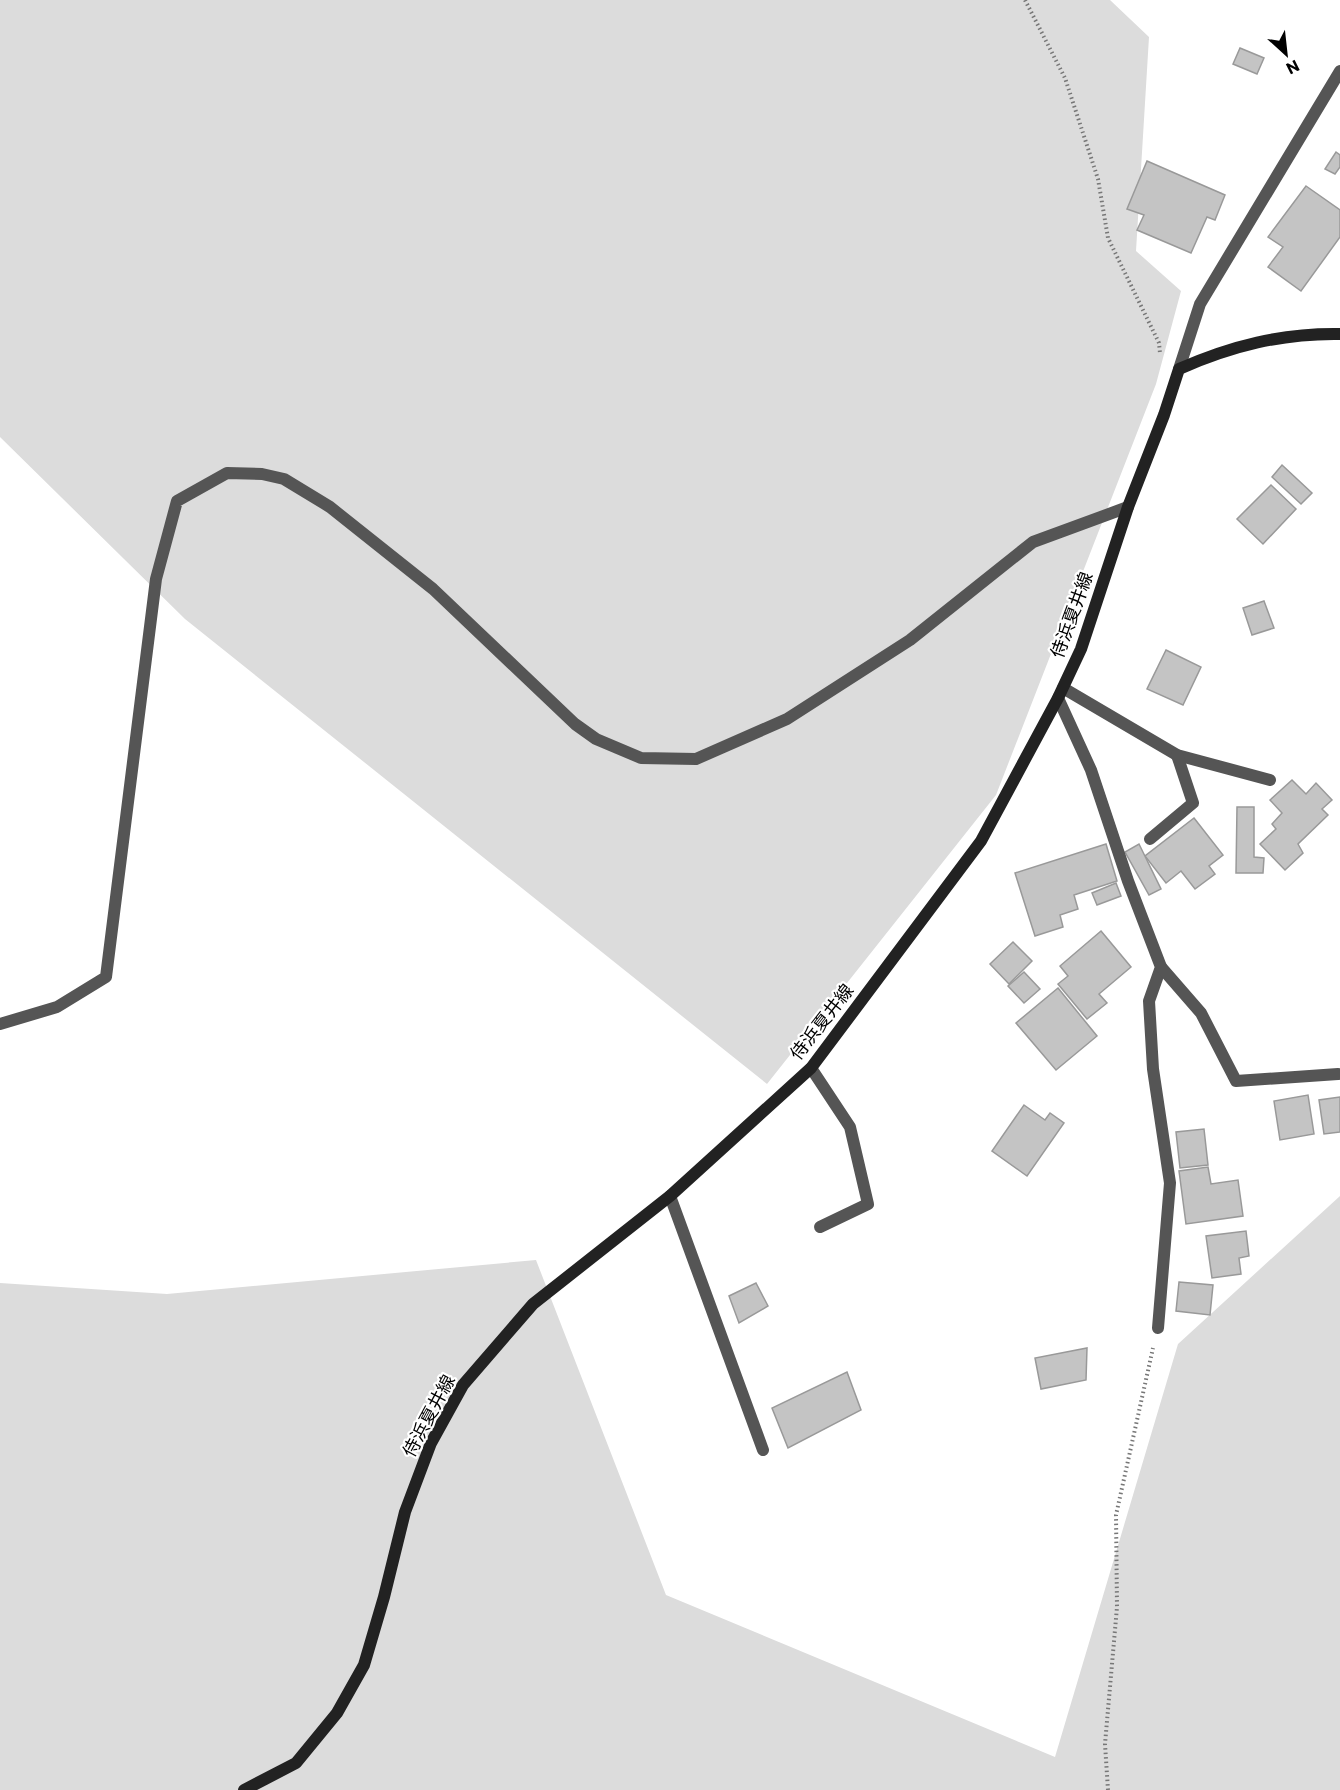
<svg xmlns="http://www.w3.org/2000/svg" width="1340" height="1790" font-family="Commissioner,'Noto Sans JP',sans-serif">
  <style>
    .green { fill: #dcdcdc }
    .building { fill: #c4c4c4; stroke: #999; stroke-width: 1.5 }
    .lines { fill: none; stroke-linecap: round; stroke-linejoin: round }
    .path { stroke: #777; stroke-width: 4; stroke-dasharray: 1.5 3; stroke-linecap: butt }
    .street { stroke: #555; stroke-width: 12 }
    .secondary { stroke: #222; stroke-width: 12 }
    .labels { text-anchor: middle; stroke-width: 4.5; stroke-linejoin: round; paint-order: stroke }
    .street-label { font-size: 18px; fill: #000; stroke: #fff }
  </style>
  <rect width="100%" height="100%" fill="#fff"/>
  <g class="green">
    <polygon points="0,0 1110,0 1149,37 1136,251 1181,291 1156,384 996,795 767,1084 185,619 0,437"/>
    <polygon points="1340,1196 1340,1790 0,1790 0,1283 167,1294 536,1260 666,1595 1055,1757 1178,1344"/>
  </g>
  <g class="building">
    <polygon points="1240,48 1264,58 1257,74 1233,64"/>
    <polygon points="1336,152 1340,155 1340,167 1335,174 1325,169"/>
    <polygon points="1147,161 1225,195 1215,220 1207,217 1191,253 1137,230 1144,215 1127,209"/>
    <polygon points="1306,186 1340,210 1340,237 1301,291 1268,267 1283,247 1268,237"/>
    <polygon points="1282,465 1312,493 1301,504 1272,477"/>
    <polygon points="1271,485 1296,509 1263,544 1237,519"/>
    <polygon points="1264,601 1274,628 1252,635 1243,608"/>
    <polygon points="1166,650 1201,667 1183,705 1147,689"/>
    <polygon points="1292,780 1306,794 1316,783 1332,800 1322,809 1328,815 1298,844 1303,853 1285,870 1260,844 1276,829 1272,824 1282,813 1270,800"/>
    <polygon points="1237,807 1254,807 1254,857 1264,858 1263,873 1236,873"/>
    <polygon points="1194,818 1223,855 1209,866 1215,874 1195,889 1181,871 1166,883 1145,856"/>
    <polygon points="1106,844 1117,881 1074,895 1078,909 1060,915 1063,927 1035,936 1015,873"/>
    <polygon points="1139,844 1161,889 1149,895 1125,852"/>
    <polygon points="1116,883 1121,896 1097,905 1092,893"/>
    <polygon points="1101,931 1131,967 1099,994 1107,1003 1087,1019 1058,984 1068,976 1060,966"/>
    <polygon points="1013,942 1032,961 1009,984 990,964"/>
    <polygon points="1024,972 1040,989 1024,1003 1008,986"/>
    <polygon points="1058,988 1097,1036 1056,1070 1016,1023"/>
    <polygon points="1308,1095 1314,1134 1280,1140 1274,1101"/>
    <polygon points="1340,1097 1340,1132 1324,1134 1319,1100"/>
    <polygon points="1024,1105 1045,1120 1050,1113 1064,1123 1027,1176 992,1151"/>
    <polygon points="1204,1129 1208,1165 1180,1168 1176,1132"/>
    <polygon points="1208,1167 1211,1184 1238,1180 1243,1216 1186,1224 1179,1171"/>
    <polygon points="1246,1231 1249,1256 1239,1258 1241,1274 1212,1278 1206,1236"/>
    <polygon points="1179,1282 1213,1285 1210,1315 1176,1311"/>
    <polygon points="756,1283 768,1306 739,1323 729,1296"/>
    <polygon points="1087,1348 1086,1380 1041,1389 1035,1358"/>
    <polygon points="847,1372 861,1410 788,1448 772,1408"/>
  </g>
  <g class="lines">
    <g class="path">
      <polyline points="1025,0 1065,78 1098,179 1108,238 1159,343 1160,353"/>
      <polyline points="1108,1790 1105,1744 1117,1607 1116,1515 1153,1348"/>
    </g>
    <g class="street">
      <polyline points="1179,369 1200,304 1340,71"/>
      <polyline points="1063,688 1177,755 1270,780"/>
      <polyline points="1058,698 1091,770 1128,881 1161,967 1149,1001 1153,1069 1170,1183 1158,1328"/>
      <polyline points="1150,839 1193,803 1177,755"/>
      <polyline points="1161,967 1201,1013 1236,1081 1338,1074"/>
      <polyline points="0,1024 57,1007 106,977 156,579 177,501 227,473 262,474 284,479 330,507 433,589 575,724 596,739 641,758 696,759 787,719 910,640 1033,542 1128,507"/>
      <polyline points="811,1068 850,1127 868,1204 820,1227"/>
      <polyline points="670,1196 763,1450"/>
    </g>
    <path class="secondary" d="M244,1790L296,1763L337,1713L364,1665L384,1597L405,1512L431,1443L463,1385L533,1304L670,1196L811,1068L981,841L1058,698L1081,649L1128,507L1164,415L1179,369C1231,346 1282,333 1340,334"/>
  </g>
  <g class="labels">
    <g class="street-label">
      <text transform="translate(1072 615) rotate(-70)" y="6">侍浜夏井線</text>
      <text transform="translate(822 1022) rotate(-52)" y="6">侍浜夏井線</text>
      <text transform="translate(429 1416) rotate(-62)" y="6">侍浜夏井線</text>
    </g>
  </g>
  <g transform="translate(1286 54) rotate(153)" stroke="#ffffff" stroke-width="4.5" paint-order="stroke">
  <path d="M0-4.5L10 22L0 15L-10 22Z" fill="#000000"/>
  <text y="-9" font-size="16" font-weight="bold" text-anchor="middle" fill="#000000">N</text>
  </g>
</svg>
